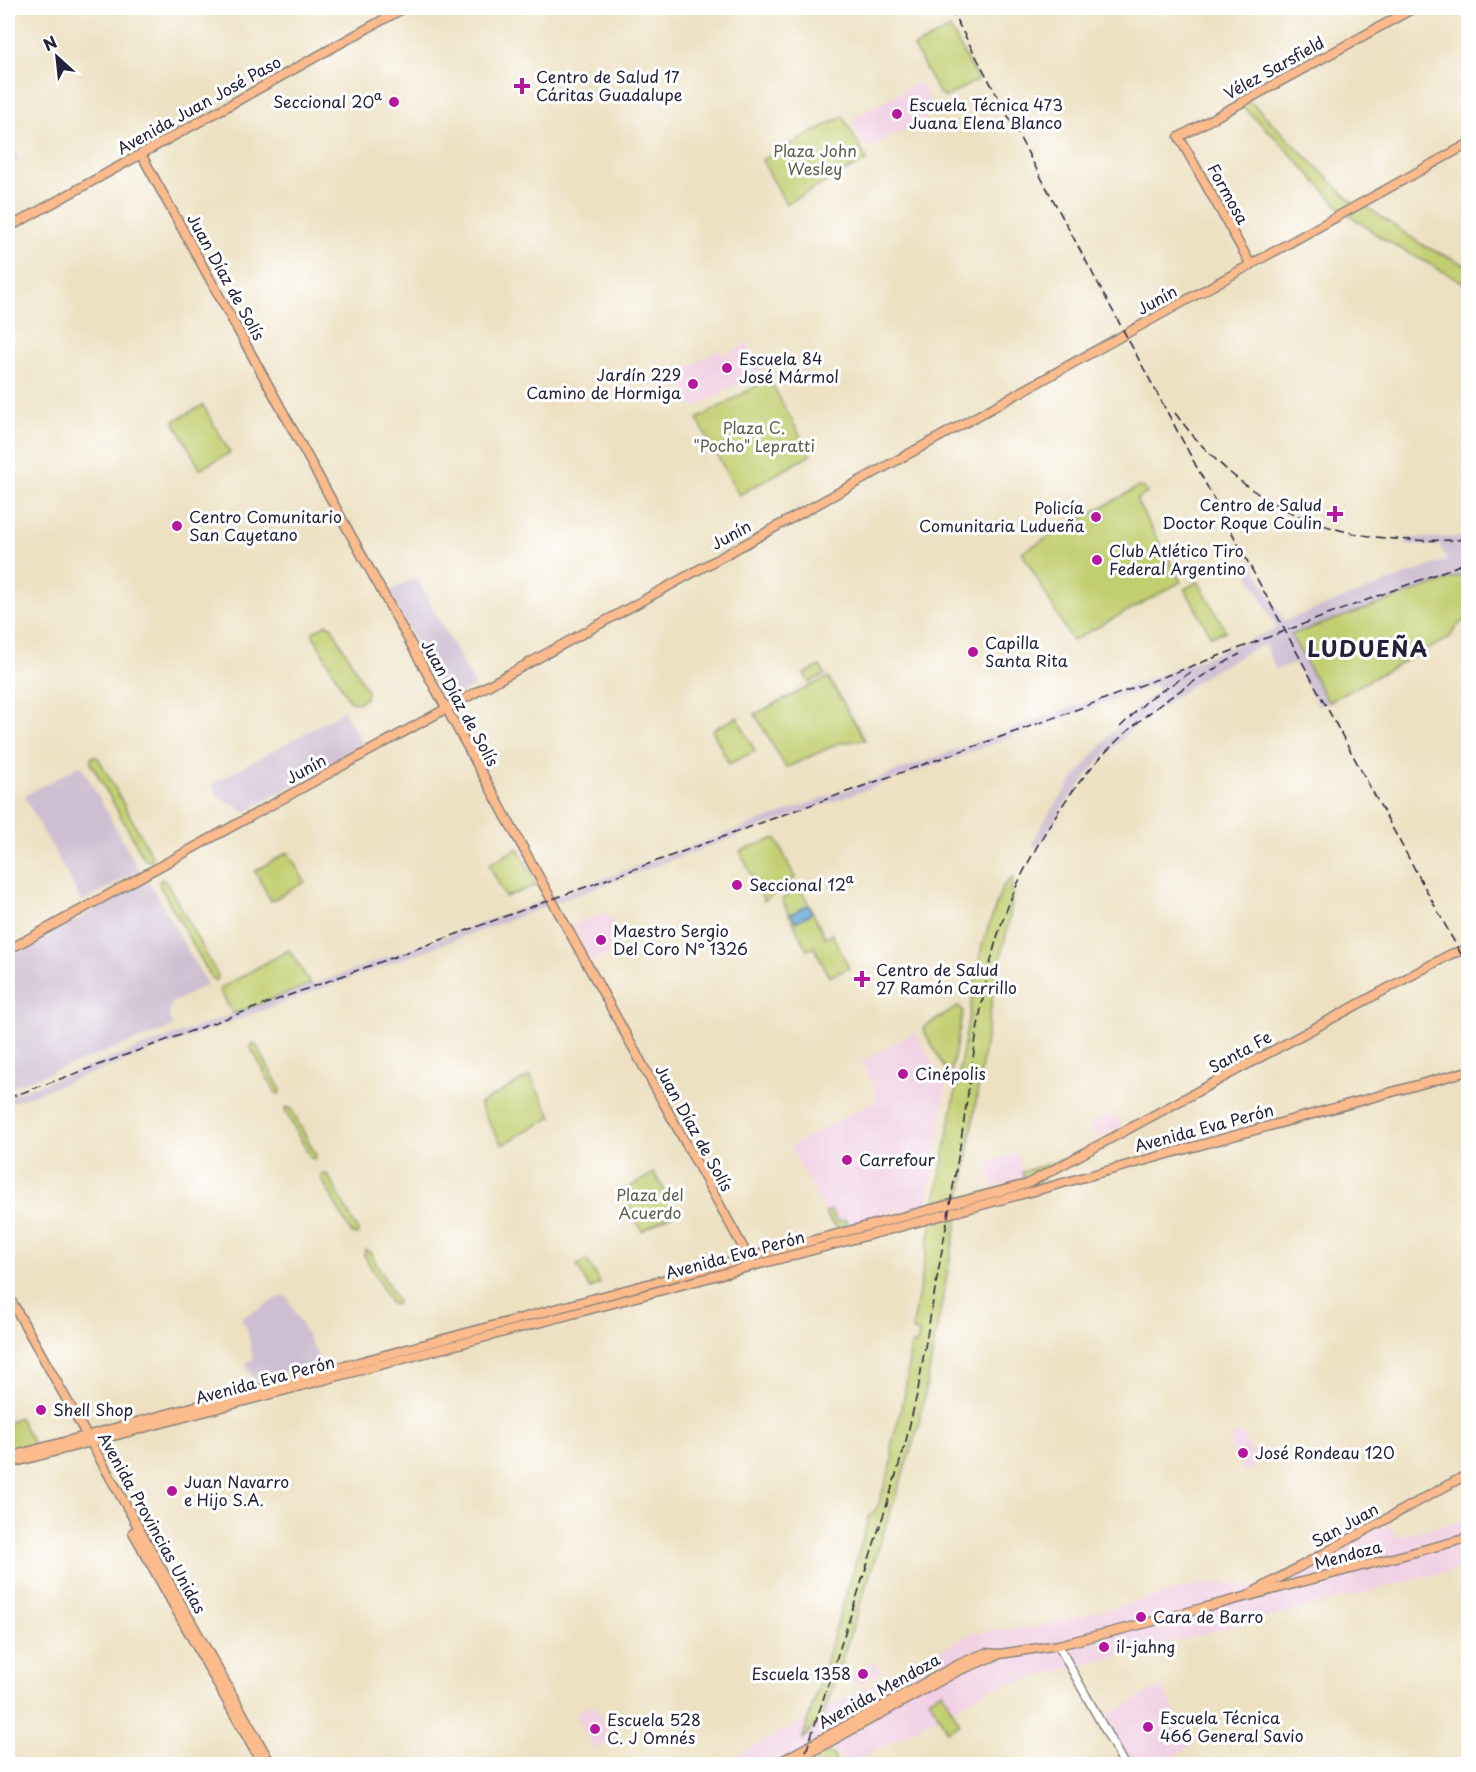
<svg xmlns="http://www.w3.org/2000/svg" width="1476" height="1772" font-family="'Playpen Sans',sans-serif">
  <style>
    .built { fill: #f1d0e3 }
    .industrial { fill: #cebed1 }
    .green { fill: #c2cf71; stroke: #727856; stroke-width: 1.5 }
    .water { fill: #64a7d8; stroke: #43648a; stroke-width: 1.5 }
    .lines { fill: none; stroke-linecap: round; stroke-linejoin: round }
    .minor-casing { stroke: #88827e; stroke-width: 10 }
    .major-casing { stroke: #88827e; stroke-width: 11 }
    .minor { stroke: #fff; stroke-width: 7 }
    .major { stroke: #fbbb8c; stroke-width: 8 }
    .rail { stroke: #22223b; stroke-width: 1.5; stroke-dasharray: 9 4.5; stroke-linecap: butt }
    .poi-dot { fill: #b5179e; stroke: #fff; stroke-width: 2 }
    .labels { text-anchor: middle; stroke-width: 6; stroke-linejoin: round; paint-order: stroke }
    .street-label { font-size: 16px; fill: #22223b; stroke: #fff }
    .poi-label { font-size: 16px; fill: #22223b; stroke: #fff; text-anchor: start }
    .park-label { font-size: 16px; fill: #5a5f4e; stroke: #fff }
    .district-label { font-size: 22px; font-weight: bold; letter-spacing: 1.5px; fill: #22223b; stroke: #fff }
  </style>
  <rect width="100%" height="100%" fill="#fff"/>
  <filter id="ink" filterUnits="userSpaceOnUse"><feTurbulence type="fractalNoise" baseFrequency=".0167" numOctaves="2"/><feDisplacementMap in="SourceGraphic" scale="12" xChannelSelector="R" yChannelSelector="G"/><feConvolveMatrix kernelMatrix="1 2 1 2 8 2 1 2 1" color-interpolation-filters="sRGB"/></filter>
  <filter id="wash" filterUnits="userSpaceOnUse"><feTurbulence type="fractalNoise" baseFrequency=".008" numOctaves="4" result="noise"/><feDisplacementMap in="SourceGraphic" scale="24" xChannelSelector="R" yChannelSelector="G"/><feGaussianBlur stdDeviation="1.35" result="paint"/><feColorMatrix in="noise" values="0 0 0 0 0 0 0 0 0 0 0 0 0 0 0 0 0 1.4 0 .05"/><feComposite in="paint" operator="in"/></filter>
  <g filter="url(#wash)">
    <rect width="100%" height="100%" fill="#ede1c2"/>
    <g class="built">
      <polygon points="919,82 936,112 871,148 866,147 852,122 854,118"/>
      <polygon points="748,343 763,370 694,408 675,374 720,349 724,356"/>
      <polygon points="606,912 624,944 592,962 572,924"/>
      <polygon points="912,1033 917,1034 946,1088 927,1205 896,1213 894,1209 885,1213 886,1216 836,1228 832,1225 790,1147 878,1099 874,1092 876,1090 861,1062"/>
      <polygon points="1108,1114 1111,1118 1117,1115 1122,1125 1097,1139 1089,1125"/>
      <polygon points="1018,1154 1024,1179 993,1187 986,1162"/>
      <polygon points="1241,1432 1257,1461 1250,1465 1251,1468 1244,1472 1230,1445 1232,1444 1229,1438"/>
      <polygon points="1468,1519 1468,1566 990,1689 849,1764 843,1764 830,1742 790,1764 719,1764 970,1634 1042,1626 1212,1582 1267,1588 1388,1524 1398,1537"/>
      <polygon points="875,1661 881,1672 855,1686 852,1682 849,1683 846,1677"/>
      <polygon points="1161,1686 1194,1745 1159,1764 1133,1764 1106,1716"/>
      <polygon points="593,1704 613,1740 595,1750 575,1713"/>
    </g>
    <g class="industrial">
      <polygon points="8,138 19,160 8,166"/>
      <polygon points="1468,537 1468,573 1291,635 1328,702 1319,707 1295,663 1276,670 1265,645 1247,652 1206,675 1132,729 1096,764 1064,806 1038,848 1032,844 1045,820 1074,778 1116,728 1145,700 1158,691 1155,685 639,872 8,1104 8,1096 1152,678 1277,629 1244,565 1251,561 1284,621 1447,560 1440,546 1406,545 1407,538"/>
      <polygon points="414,578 417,579 474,683 473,687 449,700 447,699 389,594 389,591"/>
      <polygon points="344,711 363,744 361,748 245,812 217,796 212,784"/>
      <polygon points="81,765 139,870 82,902 24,796"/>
      <polygon points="148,880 207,984 171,1004 169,1017 173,1027 8,1088 8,958"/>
      <polygon points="282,1296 287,1297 320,1360 319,1363 254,1380 245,1364 253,1359 247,1329 241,1318"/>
    </g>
    <g class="green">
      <polygon points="950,28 978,80 944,98 942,93 939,94 914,47"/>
      <polygon points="1248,99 1356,206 1361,203 1424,246 1468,266 1468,285 1383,239 1340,208 1277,139 1240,104"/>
      <polygon points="843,116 867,160 786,204 762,160"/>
      <polygon points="769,379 811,455 739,495 697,419"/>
      <polygon points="203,405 230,453 200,469 174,421"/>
      <polygon points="1138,487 1144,488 1147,493 1136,500 1181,582 1072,641 1022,552"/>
      <path d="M1468,573V620C1458,621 1455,630 1449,638L1328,702L1291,635Z"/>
      <polygon points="1198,581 1226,631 1211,636 1185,589"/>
      <polygon points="327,624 332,627 367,691 366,698 357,703 350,702 313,635 314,631"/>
      <polygon points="820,666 825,674 809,683 804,674"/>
      <polygon points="828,677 865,740 839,743 786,768 755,714"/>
      <polygon points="737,717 755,751 729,764 712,730"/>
      <polygon points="95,756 99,759 152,856 151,861 145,860 91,763 91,758"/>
      <polygon points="776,838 795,878 764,901 740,851"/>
      <polygon points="518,848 537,885 505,897 489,864"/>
      <polygon points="288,852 305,882 271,901 255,871"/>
      <polygon points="1013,877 1010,917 994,988 957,1222 919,1425 823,1717 802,1740 869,1517 878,1506 893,1459 891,1447 904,1398 911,1344 917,1344 919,1333 912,1330 982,945 1002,888"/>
      <polygon points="162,879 167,883 218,976 216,981 211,977 160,886 159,881"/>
      <polygon points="799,885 825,937 832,934 849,968 829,977 814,947 807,950 782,900"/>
      <polygon points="289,950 311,984 233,1014 219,989"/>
      <polygon points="959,1006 963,1011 951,1073 948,1074 924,1031 924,1027"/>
      <polygon points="253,1043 256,1045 281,1090 279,1094 276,1093 251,1048"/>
      <polygon points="530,1076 552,1117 502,1145 479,1104"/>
      <polygon points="287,1107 291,1109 316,1155 314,1159 311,1158 285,1111"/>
      <polygon points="1061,1160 1063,1163 1025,1182 1022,1172"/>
      <polygon points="323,1173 328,1175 358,1231 358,1235 352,1234 321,1178"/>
      <polygon points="654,1173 677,1212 642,1231 621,1192"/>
      <path d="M831,1210L837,1222L845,1220L847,1221L845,1226C833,1229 831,1222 825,1213Z"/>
      <polygon points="365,1250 370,1252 397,1301 396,1305 391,1304 364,1255"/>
      <polygon points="587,1260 600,1283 590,1289 577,1265"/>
      <polygon points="19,1417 34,1445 12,1451 8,1444 8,1423"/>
      <polygon points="942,1691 960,1724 947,1731 929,1698"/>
      <polygon points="827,1753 833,1754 837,1764 807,1764"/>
    </g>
    <polygon class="water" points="808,905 812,913 796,922 791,914"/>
  </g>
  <g filter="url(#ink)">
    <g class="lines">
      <g class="minor-casing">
        <polyline id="minor" points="1058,1645 1124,1764"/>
      </g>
      <g class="major-casing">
        <g id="major">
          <polyline points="141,154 750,1260"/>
          <polyline points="8,228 404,8"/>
          <polyline points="1251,265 1179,137 1414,8"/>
          <polyline points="8,950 1001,403 1468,144"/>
          <polyline points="8,1295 271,1764"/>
          <polyline points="8,1457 666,1279 1027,1184 1451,954 1468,949"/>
          <polyline points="8,1464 1034,1191 1468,1071"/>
          <polyline points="133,1532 262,1764"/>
          <polyline points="1250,1594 1468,1474"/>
          <polyline points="776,1764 959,1664 985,1653 1000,1654 1058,1645 1135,1626 1468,1538"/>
          <polyline points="790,1764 958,1671 1000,1654"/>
        </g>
      </g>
      <use href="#minor" class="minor"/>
      <use href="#major" class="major"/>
      <g class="rail">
        <polyline points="950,8 1244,555 1468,967"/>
        <path d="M1175,413C1252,516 1344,548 1468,539"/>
        <polyline points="1120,727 1149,699 1191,672"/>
        <polyline points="8,1098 799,809 1062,715 1468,562"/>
        <path d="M802,1764L887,1504L905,1445L918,1390C932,1302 949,1215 963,1127C972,1067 979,1006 994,948C1003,915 1017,882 1034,852C1086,756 1146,707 1240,654"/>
      </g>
    </g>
  </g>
  <g class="poi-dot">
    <path d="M519 77h6v6h6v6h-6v6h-6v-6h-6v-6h6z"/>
    <circle cx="394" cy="102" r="6"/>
    <circle cx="897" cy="114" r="6"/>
    <circle cx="727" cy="368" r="6"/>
    <circle cx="693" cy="384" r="6"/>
    <path d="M1332 505h6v6h6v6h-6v6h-6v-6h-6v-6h6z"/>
    <circle cx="1096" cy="517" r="6"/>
    <circle cx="177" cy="526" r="6"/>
    <circle cx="1097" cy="560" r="6"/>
    <circle cx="973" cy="652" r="6"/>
    <circle cx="737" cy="885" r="6"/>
    <circle cx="601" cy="940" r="6"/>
    <path d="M859 970h6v6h6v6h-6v6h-6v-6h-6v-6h6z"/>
    <circle cx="903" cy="1074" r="6"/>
    <circle cx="847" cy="1160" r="6"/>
    <circle cx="41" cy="1410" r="6"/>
    <circle cx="1243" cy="1453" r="6"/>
    <circle cx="172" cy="1491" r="6"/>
    <circle cx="1141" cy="1617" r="6"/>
    <circle cx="1104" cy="1647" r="6"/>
    <circle cx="863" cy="1674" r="6"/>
    <circle cx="1148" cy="1727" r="6"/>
    <circle cx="595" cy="1729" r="6"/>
  </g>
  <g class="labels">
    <g class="street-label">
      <text transform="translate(1274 68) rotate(-29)" y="6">Vélez Sarsfield</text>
      <text transform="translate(199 105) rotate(-29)" y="6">Avenida Juan José Paso</text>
      <text transform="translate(1228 194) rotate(61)" y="6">Formosa</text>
      <text transform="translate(226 277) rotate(61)" y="6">Juan Díaz de Solís</text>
      <text transform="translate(1157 300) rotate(-29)" y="6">Junín</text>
      <text transform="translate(731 535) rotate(-29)" y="6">Junín</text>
      <text transform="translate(460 703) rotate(61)" y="6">Juan Díaz de Solís</text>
      <text transform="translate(306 769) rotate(-29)" y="6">Junín</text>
      <text transform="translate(1240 1052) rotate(-29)" y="6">Santa Fe</text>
      <text transform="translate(694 1128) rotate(61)" y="6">Juan Díaz de Solís</text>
      <text transform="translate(1204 1128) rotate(-15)" y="6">Avenida Eva Perón</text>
      <text transform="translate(735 1255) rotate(-15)" y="6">Avenida Eva Perón</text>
      <text transform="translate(265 1380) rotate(-15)" y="6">Avenida Eva Perón</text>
      <text transform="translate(152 1523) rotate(61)" y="6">Avenida Provincias Unidas</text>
      <text transform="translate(1345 1525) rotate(-29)" y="6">San Juan</text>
      <text transform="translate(1348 1555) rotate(-15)" y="6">Mendoza</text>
      <text transform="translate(879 1691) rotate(-29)" y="6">Avenida Mendoza</text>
    </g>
    <g class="poi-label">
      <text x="536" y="83">Centro de Salud 17<tspan x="536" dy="18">Cáritas Guadalupe</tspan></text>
      <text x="382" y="108" text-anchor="end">Seccional 20ª</text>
      <text x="909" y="111">Escuela Técnica 473<tspan x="909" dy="18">Juana Elena Blanco</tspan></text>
      <text x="739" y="365">Escuela 84<tspan x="739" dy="18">José Mármol</tspan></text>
      <text x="681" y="381" text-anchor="end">Jardín 229<tspan x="681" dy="18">Camino de Hormiga</tspan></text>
      <text x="1322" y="511" text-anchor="end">Centro de Salud<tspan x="1322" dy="18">Doctor Roque Coulin</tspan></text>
      <text x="1084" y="514" text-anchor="end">Policía<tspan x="1084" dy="18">Comunitaria Ludueña</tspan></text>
      <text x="189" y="523">Centro Comunitario<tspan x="189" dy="18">San Cayetano</tspan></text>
      <text x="1109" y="557">Club Atlético Tiro<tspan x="1109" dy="18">Federal Argentino</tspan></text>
      <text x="985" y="649">Capilla<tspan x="985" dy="18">Santa Rita</tspan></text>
      <text x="749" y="891">Seccional 12ª</text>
      <text x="613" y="937">Maestro Sergio<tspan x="613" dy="18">Del Coro N° 1326</tspan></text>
      <text x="876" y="976">Centro de Salud<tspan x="876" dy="18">27 Ramón Carrillo</tspan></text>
      <text x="915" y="1080">Cinépolis</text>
      <text x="859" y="1166">Carrefour</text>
      <text x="53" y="1416">Shell Shop</text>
      <text x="1255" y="1459">José Rondeau 120</text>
      <text x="184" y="1488">Juan Navarro<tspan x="184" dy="18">e Hijo S.A.</tspan></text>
      <text x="1153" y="1623">Cara de Barro</text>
      <text x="1116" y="1653">il-jahng</text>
      <text x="851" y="1680" text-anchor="end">Escuela 1358</text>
      <text x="1160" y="1724">Escuela Técnica<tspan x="1160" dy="18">466 General Savio</tspan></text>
      <text x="607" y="1726">Escuela 528<tspan x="607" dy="18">C. J Omnés</tspan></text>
    </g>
    <g class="park-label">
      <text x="815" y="157">Plaza John<tspan x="815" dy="18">Wesley</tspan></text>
      <text x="754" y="434">Plaza C.<tspan x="754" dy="18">"Pocho" Lepratti</tspan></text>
      <text x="650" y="1201">Plaza del<tspan x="650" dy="18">Acuerdo</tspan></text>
    </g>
    <g class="district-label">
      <text x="1368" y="657">LUDUEÑA</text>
    </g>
  </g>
  <rect width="1476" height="1772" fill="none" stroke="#fff" stroke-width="30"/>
  <g transform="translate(57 57) rotate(333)" stroke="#ffffff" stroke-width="4.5" paint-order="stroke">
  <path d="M0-4.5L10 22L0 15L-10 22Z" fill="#22223b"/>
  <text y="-9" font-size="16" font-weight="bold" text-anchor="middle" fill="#22223b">N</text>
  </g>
</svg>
